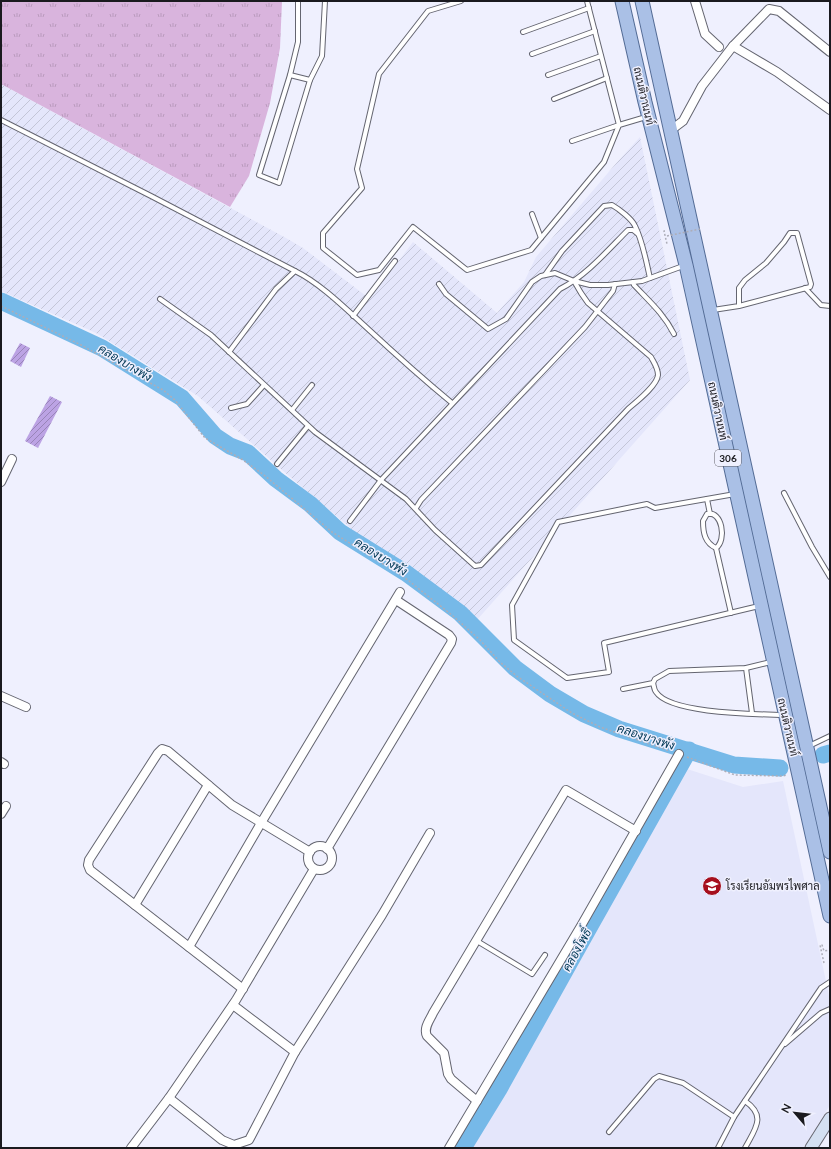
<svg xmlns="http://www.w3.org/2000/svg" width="831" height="1149" font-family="Lato,Sarabun,sans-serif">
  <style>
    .built { fill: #e4e6fb }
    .industrial { fill: url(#industrial-furrows) }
    .grass { fill: url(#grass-tufts) }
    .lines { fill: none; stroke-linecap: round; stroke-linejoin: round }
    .river { stroke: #76b9e8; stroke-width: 17 }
    .building { fill: url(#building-hatch) }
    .lane-casing { stroke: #646570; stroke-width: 6 }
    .street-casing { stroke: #646570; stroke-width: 10 }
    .secondary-casing { stroke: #646570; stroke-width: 13 }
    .primary-casing { stroke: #536b95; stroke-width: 15 }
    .path { stroke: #adadb8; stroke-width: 1.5; stroke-dasharray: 2 2; stroke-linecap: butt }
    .lane { stroke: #fff; stroke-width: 4 }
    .street { stroke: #fff; stroke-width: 8 }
    .secondary { stroke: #d4e0f2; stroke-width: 11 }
    .primary { stroke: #aac0e6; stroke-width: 13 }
    .path-bridge { stroke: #adadb8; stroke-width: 1.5; stroke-dasharray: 2 2; stroke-linecap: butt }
    .labels { text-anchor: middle; stroke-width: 3; stroke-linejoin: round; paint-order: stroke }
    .shield { fill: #eff0fe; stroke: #5a5a62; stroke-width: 1 }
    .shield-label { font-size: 10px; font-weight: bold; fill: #1a1a1f }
    .street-label { font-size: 11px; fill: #1a1a1f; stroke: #eff0fe }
    .poi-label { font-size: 11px; fill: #1a1a1f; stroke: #eff0fe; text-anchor: start }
    .water-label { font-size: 12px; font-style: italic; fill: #003856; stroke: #eff0fe }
  </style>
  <defs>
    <pattern id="industrial-furrows" width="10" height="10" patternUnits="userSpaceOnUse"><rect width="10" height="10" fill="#e4e6fb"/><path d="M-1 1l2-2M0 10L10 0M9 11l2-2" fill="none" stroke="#c3c5d7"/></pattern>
    <pattern id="grass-tufts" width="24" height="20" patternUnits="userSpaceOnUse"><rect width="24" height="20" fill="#d9b4dd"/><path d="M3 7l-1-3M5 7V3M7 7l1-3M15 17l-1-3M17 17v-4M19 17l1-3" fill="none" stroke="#ba9abd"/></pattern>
    <pattern id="building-hatch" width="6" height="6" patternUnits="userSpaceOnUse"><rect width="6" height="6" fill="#bca3e4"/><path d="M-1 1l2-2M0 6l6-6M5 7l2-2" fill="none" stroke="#9884b8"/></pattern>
  </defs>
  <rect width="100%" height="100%" fill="#eff0fe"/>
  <polygon class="built" points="687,769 743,787 783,781 830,1000 830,1105 803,1148 465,1148"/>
  <polygon class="industrial" points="1,84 286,238 303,248 370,299 413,242 497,313 524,282 536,257 619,160 640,137 690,380 476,621 367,542 289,476 198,396 96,333 1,291"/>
  <polygon class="grass" points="1,1 282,1 280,48 270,103 249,176 230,207 1,84"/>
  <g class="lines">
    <g class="river">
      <polyline points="1,301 102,348 182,398 215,436 230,446 248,453 276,479 310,504 340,532 406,573 460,613 515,668 550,694 584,714 619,729 734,765 780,768"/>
      <polyline points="823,755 830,753"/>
      <polyline points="463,1148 499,1089 591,924 689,750"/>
    </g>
  </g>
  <g class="building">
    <polygon points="20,343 30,348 21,367 10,361"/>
    <polygon points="50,396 62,402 38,448 25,441"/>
  </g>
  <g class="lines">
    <g class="lane-casing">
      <g id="lane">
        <polyline points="298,1 298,42 290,75 259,175 279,183 310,80 322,56 325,1"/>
        <polyline points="461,1 428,11 379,74 357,169 362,188 323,233 323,248 357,275 379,270 413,227 467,270 531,250 604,162 619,125 646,117"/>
        <polyline points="523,32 589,8"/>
        <polyline points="532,54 595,31"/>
        <polyline points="290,75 310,80"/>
        <polyline points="548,75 601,56"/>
        <polyline points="554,99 607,78"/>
        <polyline points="1,120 151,196 295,271"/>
        <polyline points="572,141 619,125 587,1"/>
        <polyline points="532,214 541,238"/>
        <path d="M545,275L562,251L604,206L612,205C619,209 632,219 635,226C643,242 646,261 650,278"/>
        <path d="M633,282L634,285C649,301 664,314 674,334"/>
        <polyline points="439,284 446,294 488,329 506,319 532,282 541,276 555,273 574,281 590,285 608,285 642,281 683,266"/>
        <polyline points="805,288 821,305 830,306"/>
        <path d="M160,299L211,335L315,432L406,499L435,530L475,566L481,565L628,409C636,402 657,386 658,375C658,368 654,363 651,357L588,303L581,293L574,281"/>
        <polyline points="713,310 739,306 810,287 811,284 797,233 790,233 784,242 766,263 745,280 739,288 739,306"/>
        <polyline points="353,316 395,261"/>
        <path d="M229,352L276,289L295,271C320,283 346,309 367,328C395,354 423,379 452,403"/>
        <polyline points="231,408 247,404 264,385"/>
        <polyline points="292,410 312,385"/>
        <polyline points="277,464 308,426"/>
        <polyline points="784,493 812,547 830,577"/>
        <polyline points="735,494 655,508 647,504 558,522 512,605 514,640 567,678 609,672 604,643 759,606"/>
        <polyline points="707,499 710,514"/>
        <polyline points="416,508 421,500 585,327 613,291 615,284"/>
        <path d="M707,514C722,510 727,540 716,548C705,543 703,533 703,521Z"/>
        <path d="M350,521L381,480L560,289C587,275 607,251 628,230H633L638,234"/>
        <polyline points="716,548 731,613"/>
        <polyline points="746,668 752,713"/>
        <path d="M653,683C654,686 654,690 656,692C670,714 758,714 784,715"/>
        <polyline points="623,689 653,683 655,679 669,671 746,668 771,662"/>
        <polyline points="809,746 830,736"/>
        <polyline points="477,941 532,974 545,955"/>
        <polyline points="785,1044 821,1013 830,1009"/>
        <path d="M745,1101C767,1116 755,1129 745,1148"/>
        <polyline points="609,1132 654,1079 659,1076 683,1083 734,1117"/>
        <polyline points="718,1148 734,1117 821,988 830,982"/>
      </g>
    </g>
    <g class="street-casing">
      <g id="street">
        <polyline points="695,1 705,34 719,47"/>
        <polyline points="733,46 777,72 830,110"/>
        <polyline points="671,130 683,121 702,86 733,46 769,9 779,11 830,52"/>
        <polyline points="1,482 12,459"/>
        <polyline points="1,696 26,707"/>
        <polyline points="1,762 4,764"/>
        <polyline points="1,814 6,806"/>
        <circle cx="320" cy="858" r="12"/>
        <polyline points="327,849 451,643 452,639 449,635 396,600"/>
        <polyline points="135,905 208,785"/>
        <polyline points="189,947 261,823 400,592"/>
        <polyline points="243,989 90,870 88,865 89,860 158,753 162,749 168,751 232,805 310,852"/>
        <polyline points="295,1052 382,915 430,833"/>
        <polyline points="169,1098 222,1140 234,1145 249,1140 295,1052 233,1005"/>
        <path d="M477,1101L451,1079L448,1074L444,1053L427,1036C423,1028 430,1020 433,1013L566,790L636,831"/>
        <polyline points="131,1148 169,1098 236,1000 314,869"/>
        <polyline points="449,1148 581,926 679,754"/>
      </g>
    </g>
    <g class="secondary-casing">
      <polyline id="secondary" points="811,1148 830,1118"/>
    </g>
    <g class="primary-casing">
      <g id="primary">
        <polyline points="622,1 645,102 686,265 830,916"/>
        <polyline points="642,1 830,852"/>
      </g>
    </g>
    <g class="path">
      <polyline points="665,231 664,231 667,244"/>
      <polyline points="1,306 81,345 163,390 175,400 205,438 243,460 264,475 332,532 404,577 453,616 479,639 501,663 518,677 572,713 600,727 670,751"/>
      <polyline points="687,757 735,775 782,776 787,775"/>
      <polyline points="824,963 820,945 822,945 824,951 830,950"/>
    </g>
    <use href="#lane" class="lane"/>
    <use href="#street" class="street"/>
    <use href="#secondary" class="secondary"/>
    <use href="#primary" class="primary"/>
    <polyline class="path-bridge" points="667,236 700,229"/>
  </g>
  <defs>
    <g id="school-disc" transform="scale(1)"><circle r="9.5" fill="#a60f1d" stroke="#eff0fe"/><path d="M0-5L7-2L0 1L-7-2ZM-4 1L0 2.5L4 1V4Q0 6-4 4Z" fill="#fff"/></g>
  </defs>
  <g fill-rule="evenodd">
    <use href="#school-disc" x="712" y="886"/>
  </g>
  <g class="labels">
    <rect class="shield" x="715" y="450" width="26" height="16" rx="3"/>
    <g class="shield-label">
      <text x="728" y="462">306</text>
    </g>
    <g class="street-label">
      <text transform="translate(644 96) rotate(77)" y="4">ถนนติวานนท์</text>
      <text transform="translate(718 411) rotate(78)" y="4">ถนนติวานนท์</text>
      <text transform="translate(788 727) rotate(77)" y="4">ถนนติวานนท์</text>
    </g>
    <g class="poi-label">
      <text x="726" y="890">โรงเรียนอัมพรไพศาล</text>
    </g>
    <g class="water-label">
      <text transform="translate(125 363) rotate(31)" y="4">คลองบางพัง</text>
      <text transform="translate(381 557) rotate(32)" y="4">คลองบางพัง</text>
      <text transform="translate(646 737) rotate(18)" y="4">คลองบางพัง</text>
      <text transform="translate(577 950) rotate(-61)" y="4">คลองโพธิ์</text>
    </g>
  </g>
  <rect width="831" height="1149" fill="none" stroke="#1a1a1f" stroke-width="4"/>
  <g transform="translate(795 1113) rotate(298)" stroke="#eff0fe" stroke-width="3" paint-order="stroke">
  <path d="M0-3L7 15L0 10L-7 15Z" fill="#1a1a1f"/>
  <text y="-6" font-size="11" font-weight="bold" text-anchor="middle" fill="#1a1a1f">N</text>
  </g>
</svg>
